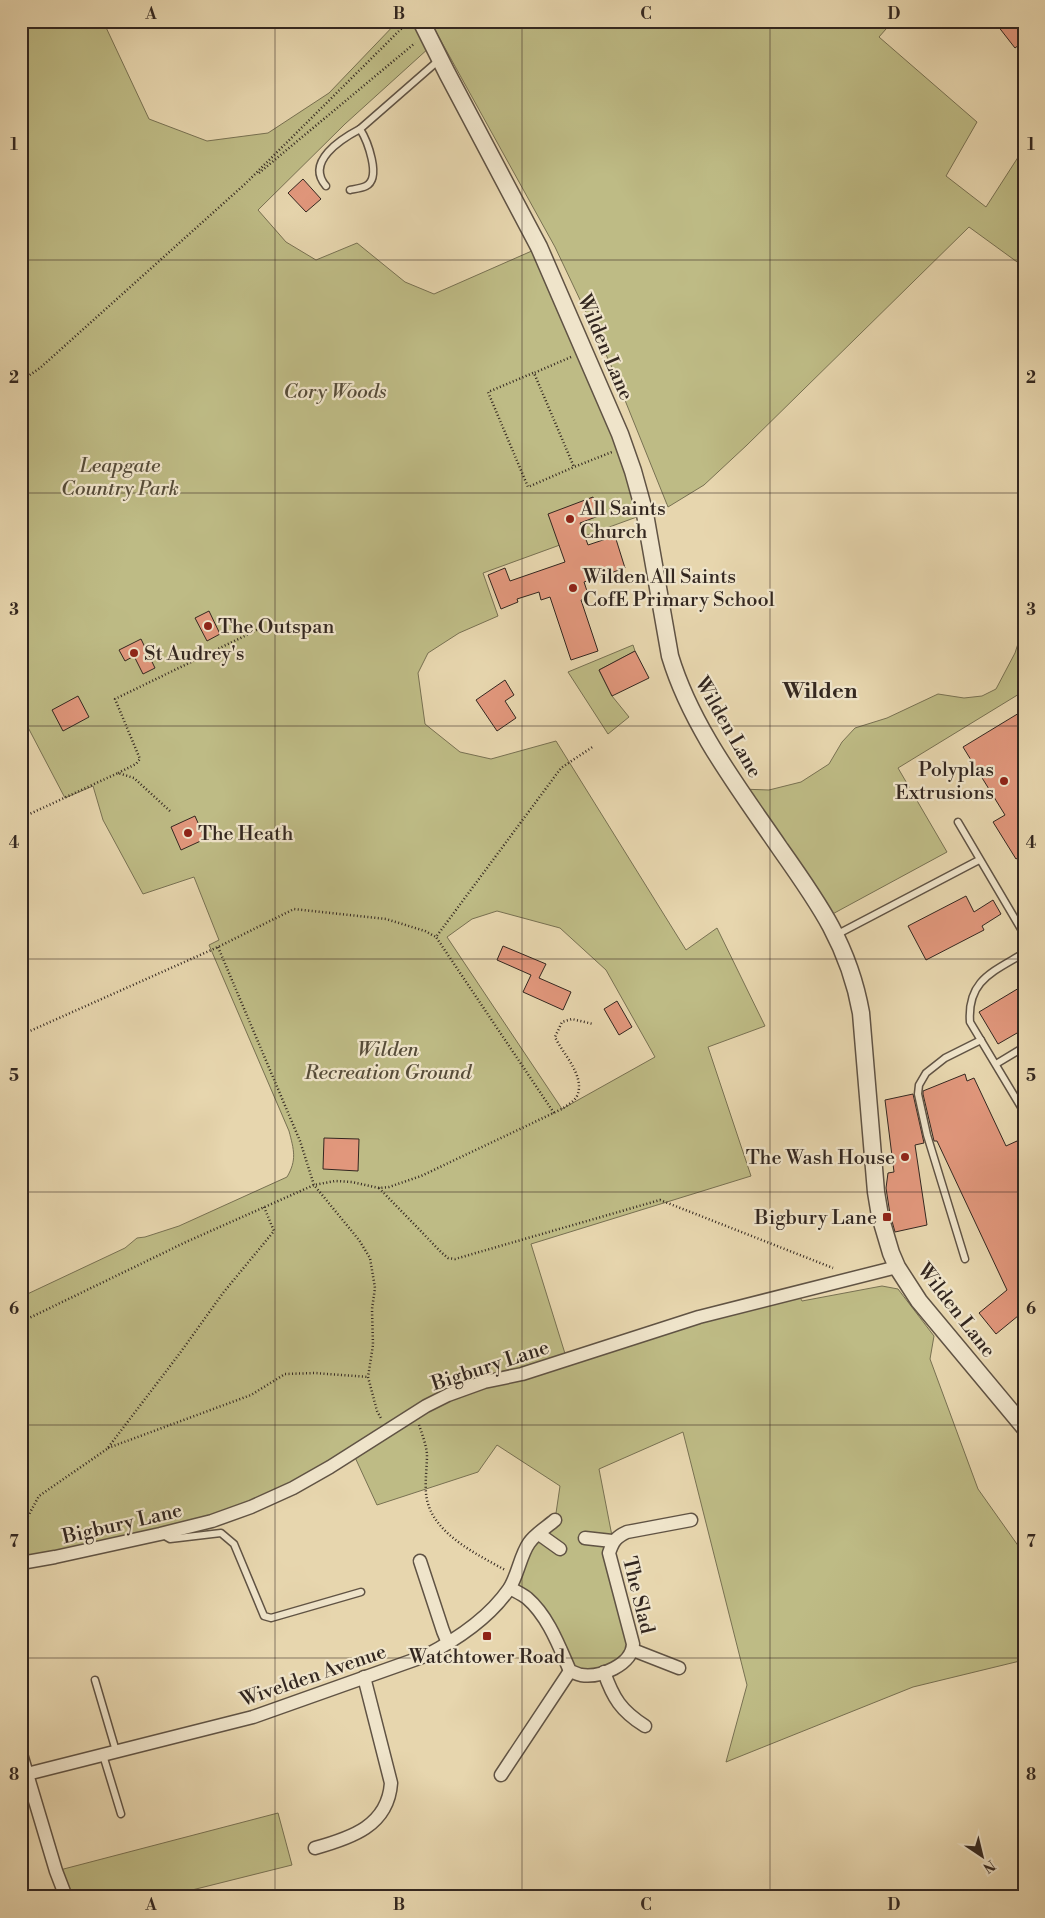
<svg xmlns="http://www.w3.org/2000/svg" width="1045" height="1918" font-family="'Libre Bodoni',serif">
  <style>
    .green { fill: #bebb85; stroke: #787152; fill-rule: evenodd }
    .building { fill: #e1977c; stroke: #332720 }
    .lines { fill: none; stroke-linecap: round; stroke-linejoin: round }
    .service-casing { stroke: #605344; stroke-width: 9 }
    .minor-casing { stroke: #605344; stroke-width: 15 }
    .tertiary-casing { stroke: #605344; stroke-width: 19 }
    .path { stroke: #332720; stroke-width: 2.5; stroke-dasharray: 1 2.5; stroke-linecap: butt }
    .service { stroke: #efe4ca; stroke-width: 6 }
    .minor { stroke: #efe4ca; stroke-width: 12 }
    .tertiary { stroke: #efe4ca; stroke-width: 16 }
    .grid { fill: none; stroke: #332720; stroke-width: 1; stroke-opacity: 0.55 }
    .poi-dot { fill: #8f2418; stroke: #efe4ca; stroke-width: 2 }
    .labels { text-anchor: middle; stroke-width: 4.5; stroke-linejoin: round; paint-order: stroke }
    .street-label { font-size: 20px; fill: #332720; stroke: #efe4ca }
    .park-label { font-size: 20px; font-style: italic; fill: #564c39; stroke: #efe4ca }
    .poi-label { font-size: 20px; fill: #332720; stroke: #efe4ca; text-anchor: start }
    .quarter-label { font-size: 22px; font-weight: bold; fill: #332720; stroke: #efe4ca }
    .neatline { fill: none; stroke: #332720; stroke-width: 2 }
    .grid-label { font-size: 16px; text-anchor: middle; font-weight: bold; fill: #332720 }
  </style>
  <rect width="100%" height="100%" fill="#e7d6ae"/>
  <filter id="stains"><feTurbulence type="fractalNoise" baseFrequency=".004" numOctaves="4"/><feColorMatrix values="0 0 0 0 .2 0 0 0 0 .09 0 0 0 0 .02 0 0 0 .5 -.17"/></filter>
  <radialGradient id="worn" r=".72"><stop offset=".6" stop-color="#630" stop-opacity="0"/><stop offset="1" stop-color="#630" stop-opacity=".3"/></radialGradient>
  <g class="green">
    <path d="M21,21H103L149,119L207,141L268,133L329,93L398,21H413L430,47L345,124L258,210L286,242L316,260L357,243L405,282L434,294L534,250L645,514L483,573L498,616L459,633L428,653L418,673L425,724L460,752L491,759L556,741L686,950L717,928L765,1026L708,1047L751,1176L531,1244L567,1360L797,1292L802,1301L882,1286L898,1289L934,1336L930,1359L978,1489L1024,1554V1660L913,1687L726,1762L747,1685L683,1432L599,1469L633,1644L604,1672L570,1671L546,1622L510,1588L529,1543L555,1520L560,1486L497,1445L478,1472L377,1505L353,1453L251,1507L21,1563V1297L125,1248L137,1238L145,1237L179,1226L287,1177C297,1160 294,1150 289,1131L209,945L219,940L194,877L143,894L103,820L93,786L65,798L21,714ZM497,911L560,928L606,970L655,1057L562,1109L447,937L472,919Z"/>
    <polygon points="430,21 893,21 879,37 977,122 946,176 986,207 1024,148 1024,267 969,227 747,445 704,485 668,507 610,363 555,247"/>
    <polygon points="1024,625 1024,691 898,768 947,852 827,917 740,789 769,790 801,782 829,764 842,742 855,728 887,718 938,694 964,698 982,696 996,689 1015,653"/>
    <polygon points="633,645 635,651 599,670 612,696 629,717 608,734 568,672"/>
    <polygon points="278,1813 292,1865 164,1897 66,1897 56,1871"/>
  </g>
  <g class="building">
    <polygon points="994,21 1024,21 1024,41 1015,48"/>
    <polygon points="303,179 321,199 306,212 288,193"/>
    <polygon points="593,497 601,515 580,523 588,545 615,536 625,568 584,582 589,597 581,600 598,651 571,660 550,597 541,600 539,592 517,599 518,602 501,609 488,575 505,568 510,581 565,562 548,514"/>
    <polygon points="209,611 220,634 207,641 195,618"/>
    <polygon points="141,639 155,668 143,674 134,656 125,661 119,650"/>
    <polygon points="635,651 649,678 612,696 599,670"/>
    <polygon points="505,680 514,695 505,701 516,718 497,731 476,700"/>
    <polygon points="78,696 89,717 63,731 52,710"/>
    <polygon points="1024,710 1024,854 1016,859 993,822 1005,815 963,747"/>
    <polygon points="195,816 205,839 181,850 171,827"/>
    <polygon points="966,896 974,912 993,900 1001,914 982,926 984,930 926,960 908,926"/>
    <polygon points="503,946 546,964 539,978 571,992 563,1010 523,992 531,975 497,960"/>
    <polygon points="1024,985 1024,1029 998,1044 979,1012"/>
    <polygon points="617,1001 632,1027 619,1035 604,1009"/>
    <polygon points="965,1074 967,1081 974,1078 1006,1146 1017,1141 1024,1155 1024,1311 996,1334 979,1313 1007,1290 937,1141 934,1141 923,1094 923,1091"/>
    <polygon points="913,1094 924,1143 915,1145 927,1225 895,1232 890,1214 886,1188 888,1173 894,1172 885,1100"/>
    <polygon points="324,1138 359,1139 358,1171 323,1169"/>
  </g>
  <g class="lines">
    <g class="service-casing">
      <g id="service">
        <path d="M326,186C305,162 341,139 360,129"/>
        <path d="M350,190C355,189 362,188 366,186C382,178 367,140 360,129L439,60"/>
        <polyline points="958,822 1024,934"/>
        <polyline points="836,935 979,860"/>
        <path d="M1024,953C993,972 967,980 970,1022L1024,1112"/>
        <polyline points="996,1064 1024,1047"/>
        <polyline points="965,1259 927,1135 918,1094 919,1085 926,1073 945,1058 981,1040"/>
        <polyline points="163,1535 170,1539 221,1533 234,1544 264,1616 271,1618 361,1592"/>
        <polyline points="95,1680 116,1751"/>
        <polyline points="103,1755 121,1814"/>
      </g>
    </g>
    <g class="minor-casing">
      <g id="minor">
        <polyline points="539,1534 560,1549"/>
        <polyline points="585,1538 612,1541"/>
        <polyline points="420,1561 443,1631 448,1643"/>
        <polyline points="21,1563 55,1557 160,1534 212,1521 251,1507 293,1488 330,1467 426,1406 448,1395 484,1382 522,1374 699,1317 897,1267"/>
        <path d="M510,1588C515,1591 522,1594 527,1598C548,1616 559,1646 570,1671C573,1672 577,1674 581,1675C600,1678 632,1665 633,1644L609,1553C613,1541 616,1537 627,1532L691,1520"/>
        <polyline points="633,1650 679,1668"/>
        <path d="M604,1672C613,1698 621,1711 645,1726"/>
        <polyline points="21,1754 56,1871 66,1897"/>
        <path d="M27,1774L253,1717L425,1656C456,1640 489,1618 509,1589C518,1575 520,1556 529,1543C535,1534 547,1527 555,1520"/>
        <polyline points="501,1775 570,1671"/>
        <path d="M315,1848C351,1838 388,1826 391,1783L364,1677"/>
      </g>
    </g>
    <g class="tertiary-casing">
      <path id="tertiary" d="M421,21L447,73L539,247L620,434L633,471L645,514L670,656C691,726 738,787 779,847C818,902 849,945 861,1013L876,1192L880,1216L891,1253L897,1267L919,1301L1024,1427"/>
    </g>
    <g class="path">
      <polyline points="259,173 415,43"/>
      <polyline points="571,357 534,373 574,467 612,452"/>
      <polyline points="533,373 488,392 528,487 574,467"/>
      <polyline points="21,381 40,368 245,184 406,24"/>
      <polyline points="118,773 136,764 140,759 115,699 259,629"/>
      <polyline points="21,818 118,773 134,778 171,812"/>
      <polyline points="218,947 300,1141 314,1185 359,1240 370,1258 375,1288 372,1309 373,1345 368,1377 377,1411 382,1420"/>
      <polyline points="21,1035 218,947 294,909 386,919 425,931 436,937"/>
      <polyline points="554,1113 436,937 561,768 594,746"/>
      <polyline points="379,1188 442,1253 448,1258 455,1259 660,1200 833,1268"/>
      <path d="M21,1322L186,1242L314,1185L335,1181L352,1182L379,1188L389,1187L421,1176L562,1109C567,1105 574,1102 577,1096C586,1076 562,1053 555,1037L562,1022L572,1019L593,1024"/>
      <path d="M419,1425C422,1434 426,1444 427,1454C427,1467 425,1480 426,1493C429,1532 475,1553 505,1570"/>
      <polyline points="108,1448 251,1395 285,1374 315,1373 368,1377"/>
      <polyline points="21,1529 39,1496 107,1449 180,1353 223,1293 274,1231 264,1207"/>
    </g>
    <use href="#service" class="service"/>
    <use href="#minor" class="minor"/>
    <use href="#tertiary" class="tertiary"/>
  </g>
  <path class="grid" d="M275,21V1897M522,21V1897M770,21V1897M21,260H1024M21,493H1024M21,726H1024M21,959H1024M21,1192H1024M21,1425H1024M21,1658H1024"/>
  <g class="poi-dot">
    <circle cx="570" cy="519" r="5"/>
    <circle cx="573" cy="588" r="5"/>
    <circle cx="208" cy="626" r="5"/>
    <circle cx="134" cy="653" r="5"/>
    <circle cx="1004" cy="781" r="5"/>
    <circle cx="188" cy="833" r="5"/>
    <circle cx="905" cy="1157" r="5"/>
    <rect x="882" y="1212" width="10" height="10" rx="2.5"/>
    <rect x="482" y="1631" width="10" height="10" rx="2.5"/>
  </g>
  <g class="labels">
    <g class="street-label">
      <text transform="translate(606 347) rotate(67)" y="7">Wilden Lane</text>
      <text transform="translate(729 727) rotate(60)" y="7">Wilden Lane</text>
      <text transform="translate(957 1310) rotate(52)" y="7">Wilden Lane</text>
      <text transform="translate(490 1365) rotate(-18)" y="7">Bigbury Lane</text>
      <text transform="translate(122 1523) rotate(-13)" y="7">Bigbury Lane</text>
      <text transform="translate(639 1595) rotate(76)" y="7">The Slad</text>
      <text transform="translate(313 1675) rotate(-19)" y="7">Wivelden Avenue</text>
    </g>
    <g class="park-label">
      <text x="335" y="398">Cory Woods</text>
      <text x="120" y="472">Leapgate<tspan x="120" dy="23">Country Park</tspan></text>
      <text x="388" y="1056">Wilden<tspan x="388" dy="23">Recreation Ground</tspan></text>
    </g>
    <g class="poi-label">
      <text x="580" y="515">All Saints<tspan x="580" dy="23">Church</tspan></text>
      <text x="583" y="583">Wilden All Saints<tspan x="583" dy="23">CofE Primary School</tspan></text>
      <text x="218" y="633">The Outspan</text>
      <text x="144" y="660">St Audrey's</text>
      <text x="994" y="776" text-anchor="end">Polyplas<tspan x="994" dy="23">Extrusions</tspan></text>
      <text x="198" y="840">The Heath</text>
      <text x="895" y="1164" text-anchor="end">The Wash House</text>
      <text x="877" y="1224" text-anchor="end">Bigbury Lane</text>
      <text x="487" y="1663" text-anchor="middle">Watchtower Road</text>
    </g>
    <g class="quarter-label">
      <text x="820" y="698">Wilden</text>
    </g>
  </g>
  <rect width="1045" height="1918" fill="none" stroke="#e7d6ae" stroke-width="55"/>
  <g transform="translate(982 1856) rotate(145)" stroke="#efe4ca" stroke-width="4" paint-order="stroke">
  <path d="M0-4L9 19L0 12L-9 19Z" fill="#332720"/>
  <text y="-8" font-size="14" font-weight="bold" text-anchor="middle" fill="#332720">N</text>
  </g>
  <rect x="28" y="28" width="990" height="1862" class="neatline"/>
  <g class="grid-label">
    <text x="151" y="19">A</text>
    <text x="399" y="19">B</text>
    <text x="646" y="19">C</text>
    <text x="894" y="19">D</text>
    <text x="14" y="150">1</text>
    <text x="1031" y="150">1</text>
    <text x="14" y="383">2</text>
    <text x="1031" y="383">2</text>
    <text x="14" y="615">3</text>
    <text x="1031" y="615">3</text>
    <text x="14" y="848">4</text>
    <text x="1031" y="848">4</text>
    <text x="14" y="1081">5</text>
    <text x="1031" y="1081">5</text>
    <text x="14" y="1314">6</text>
    <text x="1031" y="1314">6</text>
    <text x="14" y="1547">7</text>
    <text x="1031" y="1547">7</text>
    <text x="14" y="1780">8</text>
    <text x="1031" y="1780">8</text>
    <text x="151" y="1910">A</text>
    <text x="399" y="1910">B</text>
    <text x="646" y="1910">C</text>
    <text x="894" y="1910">D</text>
  </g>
  <rect width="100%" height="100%" filter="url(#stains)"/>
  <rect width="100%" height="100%" fill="url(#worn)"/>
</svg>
